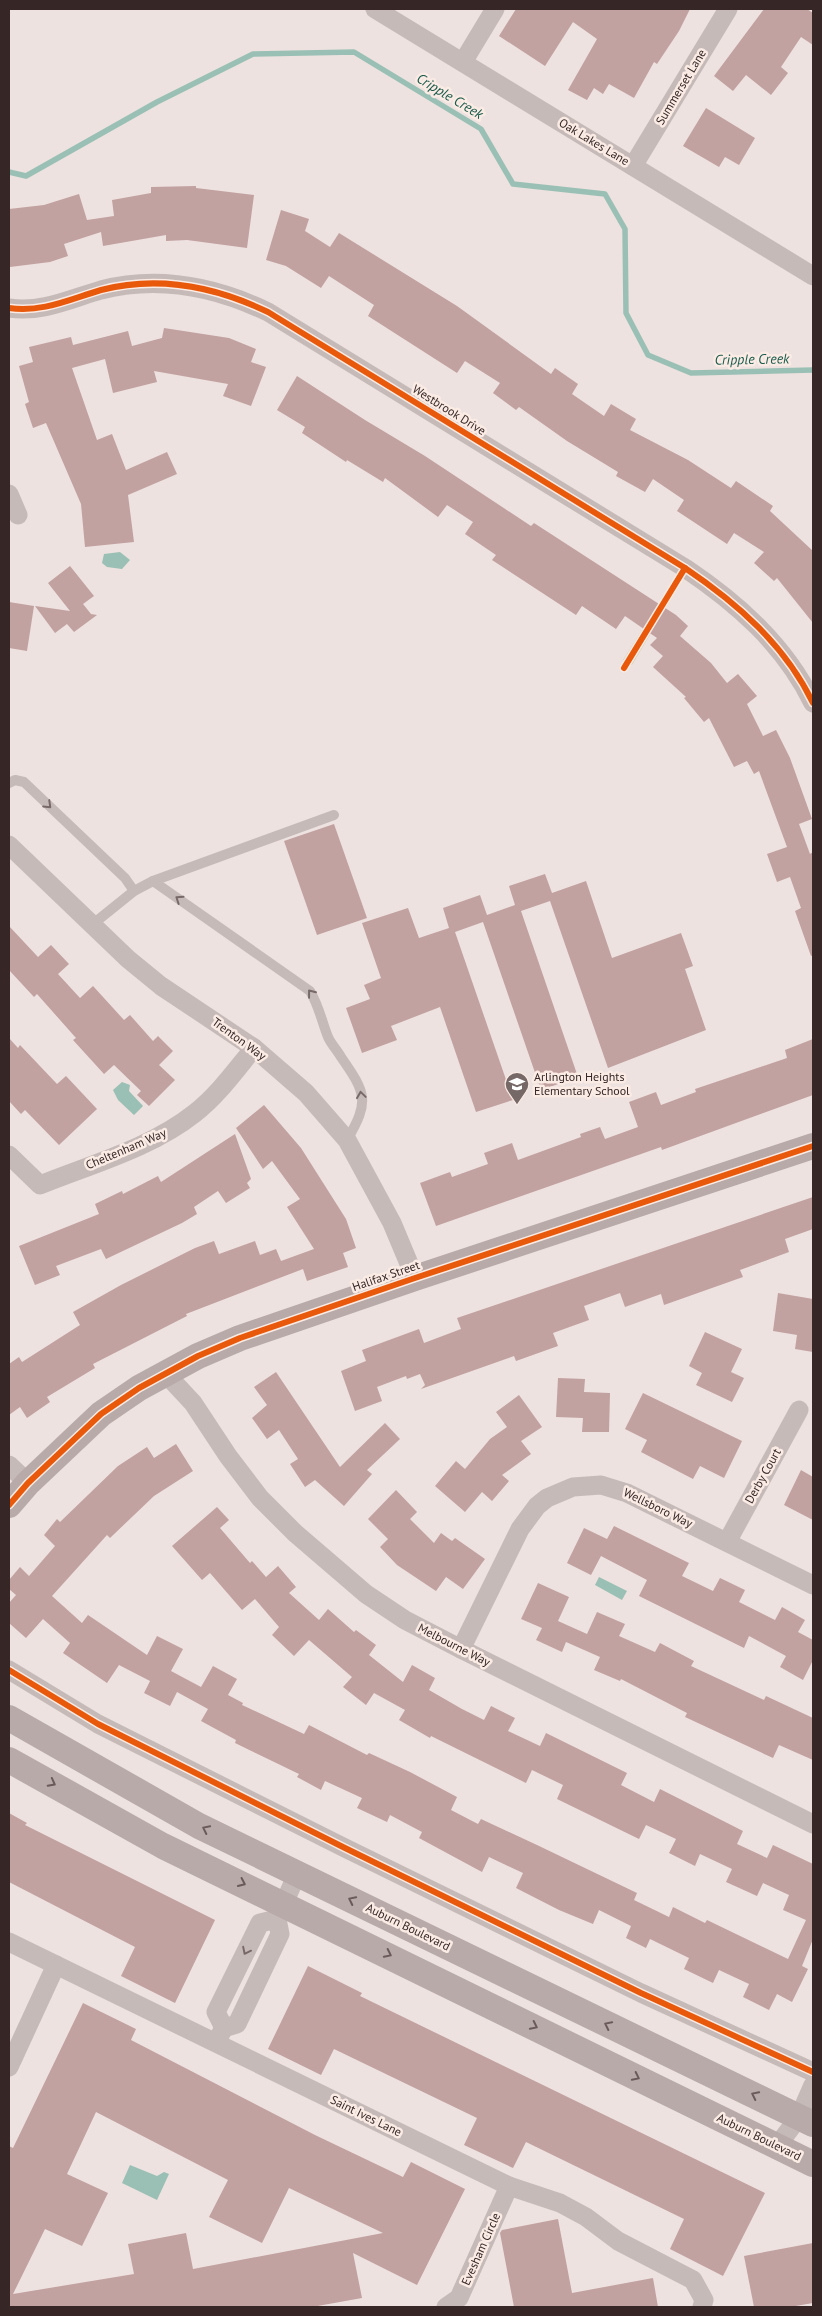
<svg xmlns="http://www.w3.org/2000/svg" width="822" height="2316" font-family="'PT Sans',sans-serif">
  <style>
    .green { fill: #d5d1b8 }
    .water { fill: #9ac0b5 }
    .lines { fill: none; stroke-linecap: round; stroke-linejoin: round }
    .stream { stroke: #9ac0b5; stroke-width: 5.5 }
    .building { fill: #c2a1a1; fill-rule: evenodd }
    .lane { stroke: #c6bab8; stroke-width: 10 }
    .street { stroke: #c6bab8; stroke-width: 19 }
    .secondary { stroke: #b7aaa8; stroke-width: 26 }
    .cycleway-casing { stroke: #faebe5; stroke-width: 9 }
    .cycleway { stroke: #e8590c; stroke-width: 6 }
    .oneway { stroke: #776968 }
    .oneway2 { stroke: #6a5b5a }
    .labels { text-anchor: middle; stroke-width: 5; stroke-linejoin: round; paint-order: stroke }
    .street-label { font-size: 12px; fill: #362726; stroke: #faebe5 }
    .poi-label { font-size: 12px; fill: #362726; stroke: #faebe5; text-anchor: start }
    .water-label { font-size: 14px; font-style: italic; fill: #195b4c; stroke: #faebe5 }
  </style>
  <rect width="100%" height="100%" fill="#ede2df"/>
  <polygon class="green" points="673,581 680,584 632,665 623,660"/>
  <g class="water">
    <polygon points="120,552 130,560 122,569 107,567 102,563 104,554"/>
    <polygon points="122,1082 130,1085 129,1091 143,1106 134,1115 118,1100 113,1090"/>
    <polygon points="599,1577 627,1591 622,1600 595,1585"/>
    <polygon points="130,2165 157,2176 164,2172 169,2174 157,2200 122,2183"/>
  </g>
  <g class="lines">
    <polyline class="stream" points="9,172 26,176 157,102 253,54 354,52 481,129 513,184 605,194 625,229 626,313 648,355 691,373 813,370"/>
  </g>
  <g class="building">
    <polygon points="516,9 690,9 679,31 657,64 654,62 634,98 609,84 603,94 594,88 587,100 568,90 597,39 573,22 545,66 499,36"/>
    <polygon points="764,9 807,9 813,13 813,45 801,37 781,67 788,73 771,95 746,75 733,91 714,76"/>
    <polygon points="706,108 755,138 739,165 725,157 719,167 683,146"/>
    <polygon points="196,186 196,188 254,195 247,248 187,240 166,241 166,235 103,246 101,232 64,244 68,256 50,262 10,267 9,209 44,205 79,194 87,220 114,216 112,200 151,193 151,187"/>
    <polygon points="281,210 309,219 305,231 330,247 339,233 457,306 551,374 555,368 578,384 572,394 604,416 611,404 636,419 630,430 688,460 731,488 736,481 773,506 770,511 813,551 813,623 777,578 774,581 754,563 764,552 734,533 727,544 677,511 684,500 653,479 645,492 616,476 618,472 567,441 519,407 516,410 493,393 500,383 465,361 457,373 368,316 374,305 329,276 321,288 286,266 266,260"/>
    <polygon points="164,328 229,338 256,349 251,362 266,367 251,406 223,396 228,384 154,371 157,382 113,393 105,359 72,368 97,440 112,434 126,470 167,452 177,474 128,495 134,542 85,547 81,504 46,423 33,428 25,404 29,402 19,366 33,362 29,347 71,337 73,345 128,331 132,346 162,338"/>
    <polygon points="297,376 365,420 425,456 531,526 534,523 676,615 688,626 680,636 711,663 727,683 738,674 757,696 747,704 763,736 776,730 790,758 812,819 799,824 810,854 813,852 813,955 811,956 795,911 801,908 790,877 777,882 767,854 787,847 759,771 754,774 747,761 734,767 709,718 704,722 684,698 686,697 653,667 663,656 650,645 657,638 625,616 616,629 582,606 576,615 492,560 496,555 465,534 473,522 447,505 438,517 385,478 383,482 347,460 346,462 302,433 305,427 277,410"/>
    <polygon points="70,566 94,596 83,604 91,614 97,615 74,632 67,624 55,633 35,606 70,611 48,583"/>
    <polygon points="9,602 34,606 27,651 9,648"/>
    <polygon points="334,824 367,918 317,935 284,841"/>
    <polygon points="545,874 552,893 586,881 612,958 681,933 693,966 685,969 706,1030 608,1068 550,901 521,911 578,1077 541,1090 483,922 455,932 513,1100 476,1112 440,1007 391,1026 397,1040 362,1053 346,1008 370,999 364,985 381,978 362,923 408,908 419,938 449,928 443,908 480,895 487,915 515,905 509,886"/>
    <polygon points="9,926 38,957 51,945 69,964 58,974 80,998 93,986 124,1020 130,1015 153,1041 158,1036 173,1051 159,1065 175,1080 149,1106 137,1095 141,1091 114,1065 104,1074 73,1040 76,1038 37,994 34,997 9,970"/>
    <polygon points="9,1038 18,1048 20,1045 57,1084 66,1076 97,1109 59,1145 25,1110 21,1114 9,1101"/>
    <polygon points="813,1039 813,1095 662,1150 661,1147 436,1226 420,1183 450,1172 452,1177 488,1164 484,1153 512,1143 518,1160 581,1137 580,1134 600,1127 605,1139 638,1127 629,1102 656,1092 661,1105 696,1092 695,1089 787,1058 785,1050"/>
    <polygon points="264,1105 301,1148 346,1219 356,1248 343,1253 348,1267 307,1281 303,1269 186,1314 187,1316 93,1364 95,1368 47,1397 50,1402 27,1418 20,1407 9,1415 9,1364 19,1357 22,1362 80,1325 73,1312 121,1285 195,1248 214,1241 219,1254 255,1241 260,1255 276,1249 281,1261 314,1249 287,1207 300,1199 272,1161 263,1169 236,1128"/>
    <polygon points="235,1134 251,1179 247,1183 250,1188 226,1203 218,1191 194,1207 197,1214 182,1223 106,1259 101,1249 56,1266 60,1275 35,1285 19,1246 99,1214 95,1204 122,1191 123,1194 158,1176 161,1182"/>
    <polygon points="813,1197 813,1229 785,1239 789,1252 740,1270 743,1277 664,1305 661,1294 625,1307 620,1293 584,1306 589,1320 553,1333 558,1346 516,1361 514,1356 421,1389 425,1385 420,1374 407,1379 406,1376 377,1387 382,1401 355,1411 341,1371 366,1361 362,1350 419,1329 424,1343 461,1329 457,1318"/>
    <polygon points="778,1293 813,1299 813,1352 795,1349 797,1335 773,1331"/>
    <polygon points="705,1332 742,1349 731,1372 744,1378 732,1402 696,1385 702,1373 689,1366"/>
    <polygon points="276,1372 340,1467 385,1423 400,1439 367,1470 372,1474 344,1506 315,1480 305,1487 290,1464 298,1459 279,1430 267,1439 252,1418 267,1405 254,1387"/>
    <polygon points="558,1378 585,1379 584,1392 610,1393 609,1432 582,1432 583,1418 556,1417"/>
    <polygon points="643,1393 742,1441 724,1478 700,1466 693,1479 641,1452 647,1440 625,1429"/>
    <polygon points="519,1395 542,1427 521,1441 531,1454 502,1475 509,1481 492,1501 482,1492 465,1512 435,1486 456,1461 465,1469 490,1439 507,1427 496,1412"/>
    <polygon points="176,1444 193,1471 154,1496 110,1538 107,1535 52,1596 82,1623 88,1615 147,1655 157,1636 183,1649 171,1671 201,1687 213,1666 237,1679 228,1695 243,1703 242,1705 304,1734 309,1725 367,1755 369,1753 410,1772 457,1797 451,1810 478,1824 481,1819 537,1845 637,1893 634,1900 669,1917 673,1907 705,1923 707,1920 788,1959 806,1920 783,1910 789,1895 763,1883 757,1896 726,1882 732,1869 700,1854 695,1866 669,1853 676,1839 646,1825 639,1839 557,1799 563,1785 532,1770 526,1783 431,1736 430,1738 399,1720 405,1710 374,1693 366,1705 343,1687 352,1677 309,1640 294,1656 272,1635 279,1627 255,1599 242,1610 210,1573 202,1580 172,1546 217,1507 229,1520 220,1528 250,1563 252,1561 266,1577 278,1566 296,1587 289,1593 319,1620 328,1609 354,1632 356,1630 376,1645 369,1655 403,1682 412,1665 435,1678 429,1690 462,1709 484,1720 491,1706 515,1718 508,1731 540,1746 546,1733 627,1773 621,1785 654,1802 660,1789 743,1831 737,1844 767,1858 773,1845 813,1864 813,1939 802,1966 808,1969 792,2002 777,1994 769,2010 743,1997 749,1984 719,1970 713,1983 684,1969 689,1958 650,1939 646,1948 626,1938 631,1926 599,1910 593,1924 559,1910 516,1888 523,1873 489,1857 482,1872 419,1838 422,1832 390,1815 387,1822 357,1808 362,1798 325,1781 321,1790 297,1777 299,1774 235,1743 236,1740 201,1721 208,1709 177,1692 170,1706 144,1693 150,1681 119,1665 107,1683 63,1653 70,1643 43,1619 26,1638 9,1623 9,1603 16,1595 9,1589 9,1580 20,1567 29,1576 55,1546 44,1535 57,1519 60,1522 118,1466 147,1447 154,1458"/>
    <polygon points="801,1470 813,1477 813,1520 784,1505"/>
    <polygon points="396,1490 417,1512 410,1519 434,1543 441,1533 452,1541 455,1538 485,1559 463,1589 446,1577 436,1591 397,1565 380,1547 388,1539 368,1519"/>
    <polygon points="614,1526 689,1563 682,1576 713,1591 720,1578 745,1590 739,1602 775,1620 782,1607 805,1620 798,1632 813,1640 813,1660 803,1680 780,1667 786,1656 749,1636 744,1648 639,1596 647,1580 601,1556 591,1575 567,1563 584,1528 607,1539"/>
    <polygon points="538,1583 569,1597 558,1621 587,1634 597,1612 625,1624 619,1636 655,1652 660,1643 694,1661 691,1666 764,1700 766,1696 813,1718 813,1760 779,1745 773,1758 685,1717 687,1713 621,1679 620,1681 594,1670 600,1657 566,1642 562,1652 536,1640 542,1628 521,1619"/>
    <polygon points="9,1813 27,1823 25,1825 215,1920 175,2003 121,1976 135,1947 9,1882"/>
    <polygon points="308,1966 362,1993 360,1996 765,2193 723,2276 670,2249 684,2219 526,2142 513,2168 464,2145 477,2118 334,2049 321,2075 268,2049"/>
    <path d="M83,2003L136,2029L131,2040L315,2135L403,2177L411,2162L465,2189L417,2285L353,2253L362,2298L312,2307H9V2146L13,2148ZM96,2112L228,2180L209,2217L262,2243L289,2188L383,2233L193,2269L186,2233L128,2244L134,2274L13,2294L45,2229L82,2246L108,2193L67,2174Z"/>
    <polygon points="558,2219 572,2293 653,2278 658,2307 514,2307 500,2233 502,2230"/>
    <polygon points="813,2243 813,2303 790,2307 754,2307 744,2256"/>
  </g>
  <g class="lines">
    <g class="lane">
      <polyline points="9,783 15,780 24,782 125,878 134,891"/>
      <path d="M153,881L310,991C319,1006 322,1022 328,1037C331,1044 337,1050 341,1057C366,1093 370,1101 347,1140"/>
      <polyline points="93,924 134,891 153,881 334,815"/>
    </g>
    <g class="street">
      <polyline points="375,9 813,276"/>
      <polyline points="463,62 495,9"/>
      <polyline points="633,166 728,9"/>
      <path d="M9,308C42,313 70,299 101,290C159,275 216,287 268,312L685,568C737,603 785,645 813,703"/>
      <polyline points="9,494 18,515"/>
      <polyline points="9,845 128,959 161,986 254,1048 306,1093 347,1140 392,1223 415,1278"/>
      <path d="M9,1155L40,1185C92,1164 151,1148 195,1113C218,1095 235,1071 254,1048"/>
      <polyline points="165,1373 193,1403 228,1456 260,1498 295,1533 366,1594 405,1620 461,1649 813,1824"/>
      <polyline points="9,1465 28,1483"/>
      <polyline points="727,1542 799,1410"/>
      <polyline points="461,1649 520,1529 537,1506 547,1498 573,1487 601,1485 627,1493 813,1585"/>
      <polyline points="9,1670 98,1724 345,1848 641,1993 813,2072"/>
      <polyline points="9,1942 509,2186 560,2203 586,2217 618,2241 693,2280 704,2300 702,2307"/>
      <polyline points="224,2028 216,2012 260,1923 277,1919"/>
      <polyline points="216,2042 224,2028 237,2024 280,1934 277,1919 297,1874"/>
      <polyline points="9,2067 56,1965"/>
      <polyline points="777,2146 799,2117 813,2085"/>
      <polyline points="446,2307 459,2298 509,2186"/>
    </g>
    <g class="secondary">
      <polyline points="9,1505 28,1483 101,1414 139,1388 198,1356 240,1338 415,1278 813,1146"/>
      <polyline points="9,1718 199,1826 813,2124"/>
      <polyline points="9,1760 163,1846 813,2164"/>
    </g>
    <g class="cycleway-casing">
      <g id="cycleway">
        <path d="M9,308C42,313 70,299 101,290C159,275 216,287 268,312L685,568C737,603 785,645 813,703"/>
        <polyline points="624,668 685,568"/>
        <polyline points="9,1505 28,1483 101,1414 139,1388 198,1356 240,1338 415,1278 813,1146"/>
        <polyline points="9,1670 98,1724 345,1848 641,1993 813,2072"/>
      </g>
    </g>
    <use href="#cycleway" class="cycleway"/>
  </g>
  <defs><path id="oneway-chevron" d="M-2-3.5L2.5 0L-2 3.5" fill="none" stroke-width="1.6" stroke-linecap="round" stroke-linejoin="round" transform="scale(1.25)"/></defs>
  <g class="oneway">
    <use href="#oneway-chevron" transform="translate(48 805) rotate(44)"/>
    <use href="#oneway-chevron" transform="translate(179 899) rotate(-146)"/>
    <use href="#oneway-chevron" transform="translate(311 993) rotate(-128)"/>
    <use href="#oneway-chevron" transform="translate(361 1095) rotate(-98)"/>
    <use href="#oneway-chevron" transform="translate(246 1951) rotate(116)"/>
  </g>
  <g class="oneway2">
    <use href="#oneway-chevron" transform="translate(52 1783) rotate(28)"/>
    <use href="#oneway-chevron" transform="translate(206 1829) rotate(-154)"/>
    <use href="#oneway-chevron" transform="translate(242 1883) rotate(25)"/>
    <use href="#oneway-chevron" transform="translate(352 1900) rotate(-154)"/>
    <use href="#oneway-chevron" transform="translate(388 1954) rotate(26)"/>
    <use href="#oneway-chevron" transform="translate(608 2025) rotate(-154)"/>
    <use href="#oneway-chevron" transform="translate(534 2026) rotate(26)"/>
    <use href="#oneway-chevron" transform="translate(636 2077) rotate(26)"/>
    <use href="#oneway-chevron" transform="translate(755 2095) rotate(-154)"/>
  </g>
  <defs>
    <g id="school-pin" transform="scale(1.25)"><path d="M0 17L-7.5 6A9.5 9.5 0 1 1 7.5 6Z" fill="#766867" stroke="#faebe5"/><path d="M0-5L7-2L0 1L-7-2ZM-4 1L0 2.5L4 1V4Q0 6-4 4Z" fill="#fff"/></g>
  </defs>
  <g fill-rule="evenodd">
    <use href="#school-pin" x="517" y="1084"/>
  </g>
  <g class="labels">
    <g class="street-label">
      <text transform="translate(681 87) rotate(-59)" y="4">Summerset Lane</text>
      <text transform="translate(594 142) rotate(31)" y="4">Oak Lakes Lane</text>
      <text transform="translate(449 410) rotate(32)" y="4">Westbrook Drive</text>
      <text transform="translate(239 1039) rotate(36)" y="4">Trenton Way</text>
      <text transform="translate(126 1149) rotate(-23)" y="4">Cheltenham Way</text>
      <text transform="translate(386 1276) rotate(-19)" y="4">Halifax Street</text>
      <text transform="translate(763 1476) rotate(-61)" y="4">Derby Court</text>
      <text transform="translate(658 1508) rotate(26)" y="4">Wellsboro Way</text>
      <text transform="translate(454 1645) rotate(27)" y="4">Melbourne Way</text>
      <text transform="translate(408 1927) rotate(26)" y="4">Auburn Boulevard</text>
      <text transform="translate(366 2116) rotate(26)" y="4">Saint Ives Lane</text>
      <text transform="translate(759 2137) rotate(26)" y="4">Auburn Boulevard</text>
      <text transform="translate(481 2249) rotate(-66)" y="4">Evesham Circle</text>
    </g>
    <g class="poi-label">
      <text x="534" y="1081">Arlington Heights<tspan x="534" dy="14">Elementary School</tspan></text>
    </g>
    <g class="water-label">
      <text transform="translate(450 96) rotate(31)" y="5">Cripple Creek</text>
      <text transform="translate(752 359) rotate(-1)" y="5">Cripple Creek</text>
    </g>
  </g>
  <rect width="822" height="2316" fill="none" stroke="#362726" stroke-width="20"/>
</svg>
